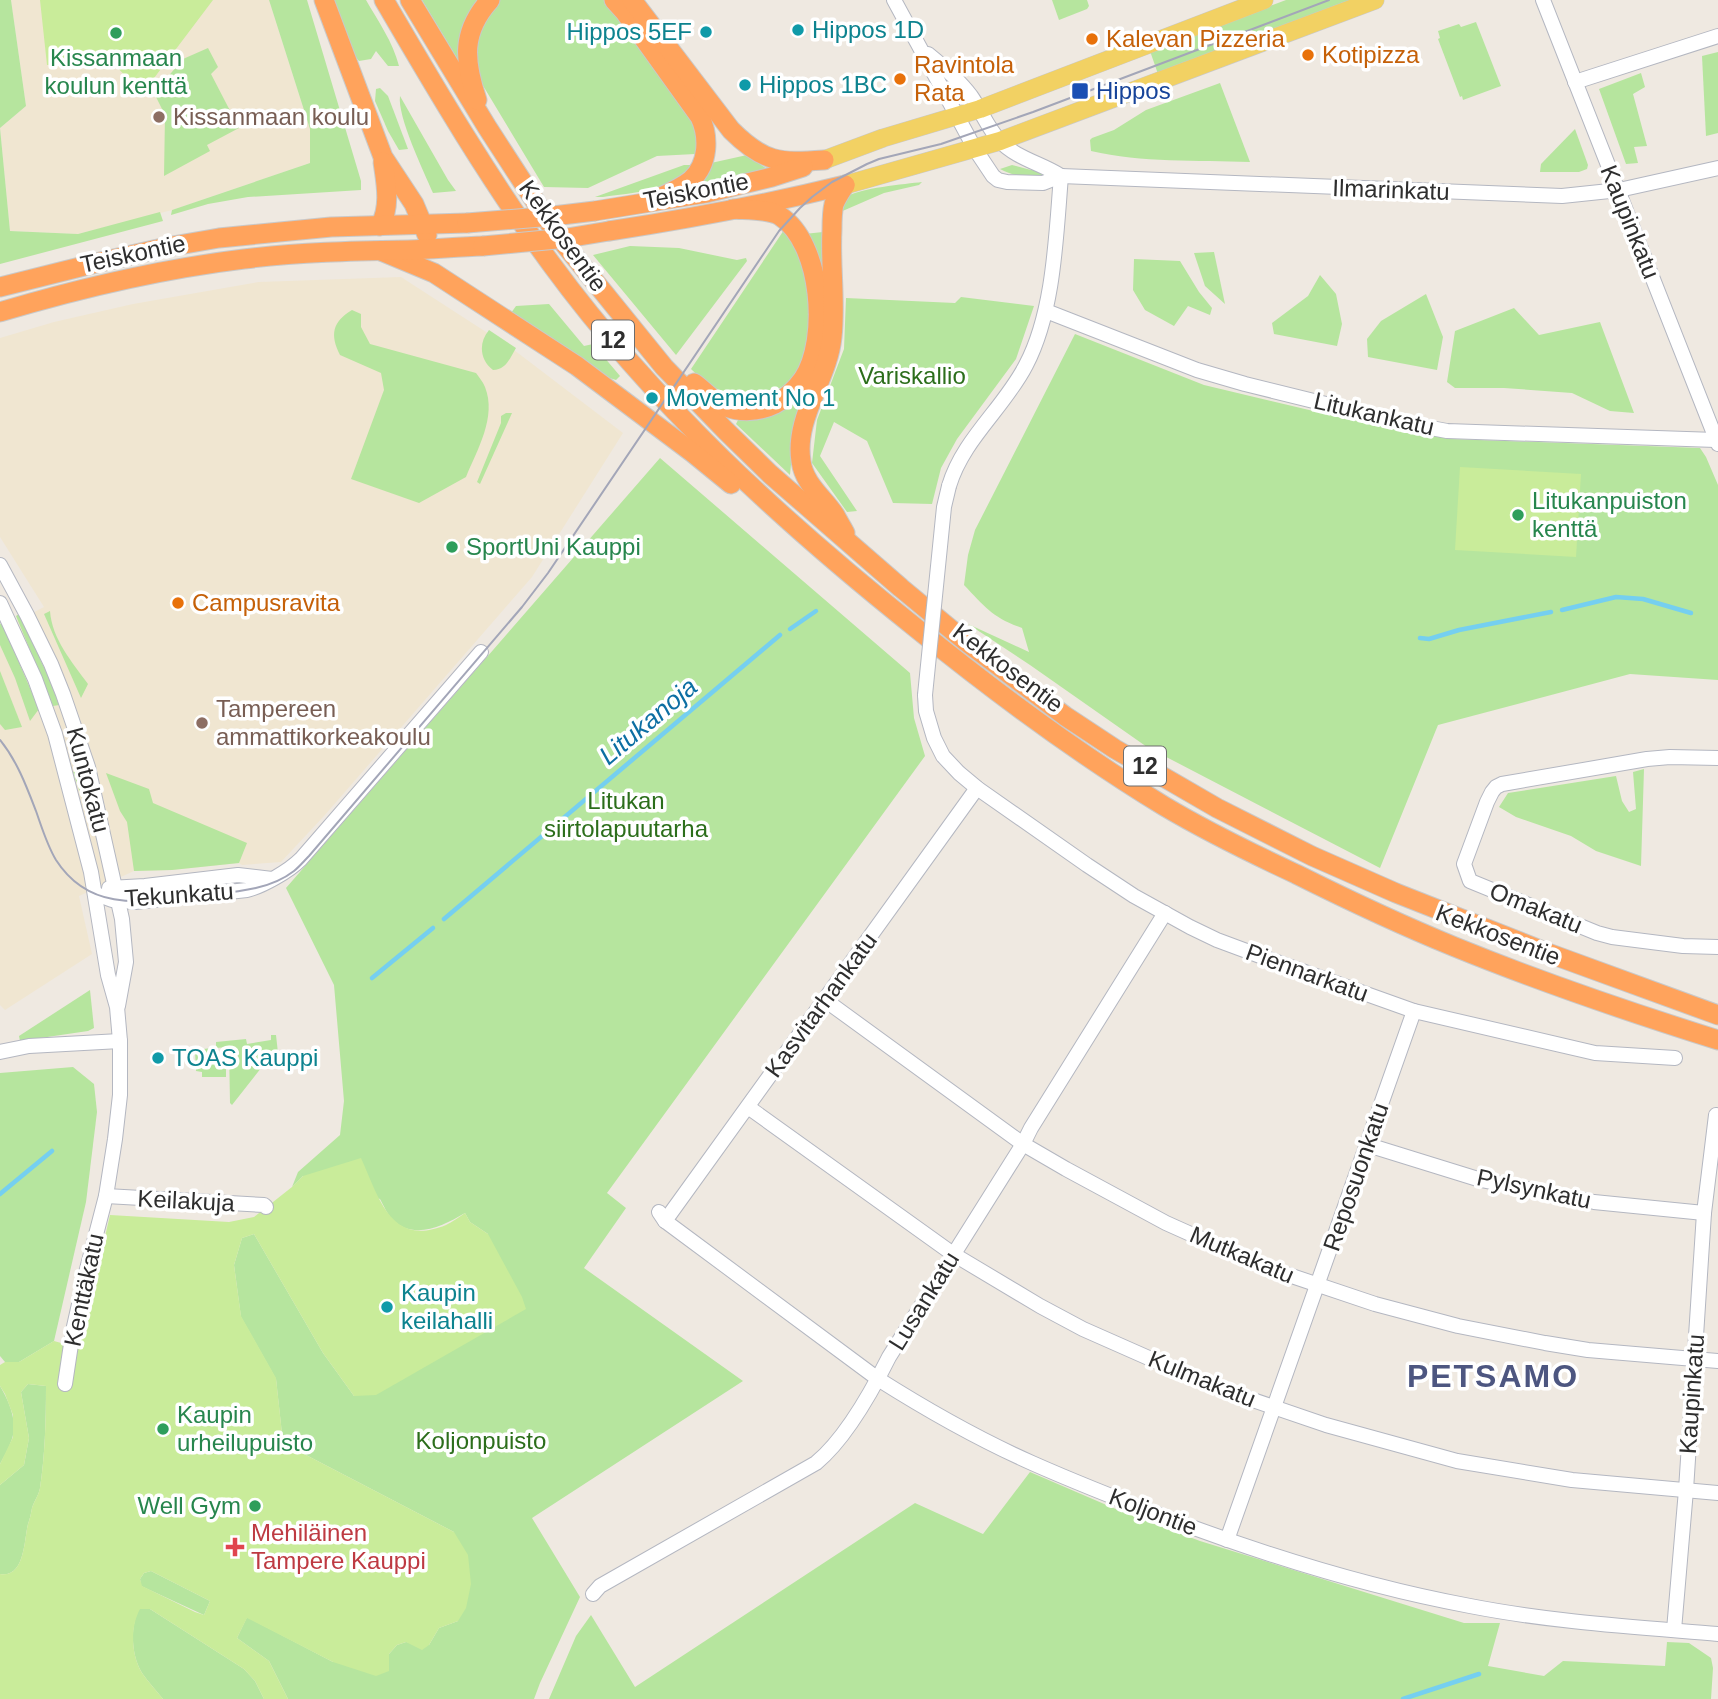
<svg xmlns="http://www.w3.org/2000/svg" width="1718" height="1699" font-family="Helvetica,sans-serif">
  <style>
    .education { fill: #f0e6d1 }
    .green { fill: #b6e59e }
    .pitch { fill: #c9ec9a; fill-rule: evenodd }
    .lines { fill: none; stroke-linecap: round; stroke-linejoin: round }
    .stream { stroke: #75cff0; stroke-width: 4.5 }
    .minor-casing { stroke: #b4b7c1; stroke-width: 16 }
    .major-casing { stroke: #c9c9c9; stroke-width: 19 }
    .highway-casing { stroke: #c9c9c9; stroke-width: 21 }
    .minor { stroke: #fff; stroke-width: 14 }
    .major { stroke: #f2d163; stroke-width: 18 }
    .highway { stroke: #ffa35c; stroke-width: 19 }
    .tram { stroke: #a3a6b8; stroke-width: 2 }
    .minor-bridge-casing { stroke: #b4b7c1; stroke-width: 16; stroke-linecap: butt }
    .highway-bridge-casing { stroke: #c9c9c9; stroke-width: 21; stroke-linecap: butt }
    .minor-bridge { stroke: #fff; stroke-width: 14 }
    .highway-bridge { stroke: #ffa35c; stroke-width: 19 }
    .culture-dot { fill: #0f9aa8; stroke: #fff; stroke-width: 2.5 }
    .leisure-dot { fill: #2e9e5b; stroke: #fff; stroke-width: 2.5 }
    .food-dot { fill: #e8710a; stroke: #fff; stroke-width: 2.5 }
    .transit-dot { fill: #1a4fb4; stroke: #fff; stroke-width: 2.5 }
    .education-dot { fill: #8d6e63; stroke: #fff; stroke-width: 2.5 }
    .health-dot { fill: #e0444e; stroke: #fff; stroke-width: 2.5 }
    .labels { text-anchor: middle; stroke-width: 7; stroke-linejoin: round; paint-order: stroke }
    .shield { fill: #fff; stroke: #6d6d6d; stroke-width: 2 }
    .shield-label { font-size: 23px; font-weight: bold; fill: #2e2e2e }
    .culture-label { font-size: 24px; fill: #0d838f; stroke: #fff; text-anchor: start }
    .food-label { font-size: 24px; fill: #c56008; stroke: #fff; text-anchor: start }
    .leisure-label { font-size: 24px; fill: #27864d; stroke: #fff; text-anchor: start }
    .transit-label { font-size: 24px; fill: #164399; stroke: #fff; text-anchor: start }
    .education-label { font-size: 24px; fill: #785e54; stroke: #fff; text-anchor: start }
    .street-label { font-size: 24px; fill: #2e2e2e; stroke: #fff }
    .park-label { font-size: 24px; fill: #2c6e1b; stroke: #fff }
    .health-label { font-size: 24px; fill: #be3a42; stroke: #fff; text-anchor: start }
    .water-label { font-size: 26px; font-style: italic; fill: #0d6fa3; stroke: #fff }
    .district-label { font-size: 32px; font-weight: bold; letter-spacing: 2px; fill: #4d5680; stroke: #fff }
  </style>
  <rect width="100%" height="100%" fill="#efe9e1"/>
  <g class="education">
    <polygon points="11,0 269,0 310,129 310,163 172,210 78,234 10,231 0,128 26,106"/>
    <polygon points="401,277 514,350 623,433 532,577 324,816 281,862 242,865 239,863 172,870 134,871 79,896 92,954 5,1010 0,1005 0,630 44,607 0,537 0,338 54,322 133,304 259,282"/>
  </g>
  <g class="green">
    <polygon points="0,0 11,0 26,106 0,128 10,231 78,234 160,212 163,221 0,264"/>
    <polygon points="269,0 307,0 361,181 361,190 248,197 208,204 171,215 172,210 310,163 310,129"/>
    <path d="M332,0H366C378,21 393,42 399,66H388L376,51L371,59L359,61L350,50Z"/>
    <polygon points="422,0 477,0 471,10 463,68"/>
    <polygon points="500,0 606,0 697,125 699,137 695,154 657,156 588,188 544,187 479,79 476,57 478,39 485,19"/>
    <polygon points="1052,0 1087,0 1089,6 1087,9 1059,20"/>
    <polygon points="1286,0 1355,0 1158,74 1150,51"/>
    <polygon points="1476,22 1501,86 1463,100 1462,96 1460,97 1438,39 1440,38 1438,31 1459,24 1461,27"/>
    <polygon points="208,48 218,67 211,74 239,128 207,145 210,151 164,176 165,115 154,93 183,59"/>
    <polygon points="1718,52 1718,133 1706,136 1702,56"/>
    <polygon points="1641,73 1645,87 1633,94 1647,146 1634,147 1638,163 1626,164 1599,89"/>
    <path d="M1220,83L1250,162C1197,160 1142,163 1091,151L1090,140L1092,138L1114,130L1146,110Z"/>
    <polygon points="380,88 388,96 408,149 399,150 388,131 375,101 376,89"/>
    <path d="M400,96L448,180L456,191L433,193C424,172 397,116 400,96Z"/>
    <polygon points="1575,129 1588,165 1587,169 1579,172 1540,172 1541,164"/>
    <polygon points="747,155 767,169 699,184 711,163"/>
    <path d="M684,165H692C669,192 637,192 603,197H595Z"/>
    <path d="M1012,165L1031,170H1044L1048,177C1031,177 1016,178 1000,169Z"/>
    <path d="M922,182L919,185L884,193L838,213C841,208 843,200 847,197C858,188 906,184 922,182Z"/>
    <path d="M786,227C811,265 821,339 793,378C789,383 782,387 776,390C761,400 747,405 730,399C714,393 703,380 691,369Z"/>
    <path d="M823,232C824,271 832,317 823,356C818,379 805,399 798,421C793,439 792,456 790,475L736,424L739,418C744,418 750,419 755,419C764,418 774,412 780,408C792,401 801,394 808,382C830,344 823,273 804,234Z"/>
    <polygon points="630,246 679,248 737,260 746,258 747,261 676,355 593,255"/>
    <polygon points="1214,252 1225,304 1205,286 1194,253"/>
    <polygon points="1134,259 1180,261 1199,292 1212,308 1210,315 1188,306 1174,326 1145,310 1133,290"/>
    <polygon points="1320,275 1336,294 1342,324 1337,346 1274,334 1272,323 1308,296"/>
    <polygon points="1426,294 1443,337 1437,370 1368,357 1367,339 1381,321"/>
    <polygon points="961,297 1034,306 1016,359 957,439 941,468 932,504 893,503 867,441 834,422 820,456 857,511 847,512 812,463 817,420 844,349 846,298 955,303"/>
    <polygon points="549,304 584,346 593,344 620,376 616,380 600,375 511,313 516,306"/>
    <polygon points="1514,308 1539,335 1600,322 1634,413 1610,411 1572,393 1504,388 1455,388 1447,382 1455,331"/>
    <path d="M352,310L361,314V327L370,344L476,373C479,377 483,382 485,387C497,417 477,450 466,477L419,503L351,479L384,390L381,373L340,355C330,335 332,322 352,310Z"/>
    <path d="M489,330L516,348C510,358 506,370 493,370C480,360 478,343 489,330Z"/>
    <path d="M1075,334L1204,385L1343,418L1452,439L1700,448L1706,457L1718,485V680L1630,674L1438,725L1380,868L1147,747L1030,665L968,624L1029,652L1022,628C993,618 985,607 964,585L968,555L975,530Z"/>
    <polygon points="506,413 512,413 480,484 477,482 501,423 501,416"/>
    <path d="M660,458L910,673L914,718L925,756L607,1193L626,1208L584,1268L743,1381L532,1518L580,1597L540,1683L534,1699H288L269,1661L237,1638L247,1617L333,1662L389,1654L397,1645L406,1642L429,1645L439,1628L458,1621L454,1532L283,1443L276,1379L241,1317L234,1265L242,1238L254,1234L323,1353L354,1396L488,1234L470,1222L465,1213C443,1226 413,1241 392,1219C387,1214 384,1206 380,1199L303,1176L292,1187L298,1172L340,1135L344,1101L334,985L286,888Z"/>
    <path d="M50,611C52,639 72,662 88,684L81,698L44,614Z"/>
    <polygon points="19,614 50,680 59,705 53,706 16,616"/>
    <polygon points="2,623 39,709 30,721 15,678 0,645 0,624"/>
    <polygon points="0,671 22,727 5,730 0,724"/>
    <polygon points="81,769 88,797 82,798 73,772"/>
    <polygon points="1644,769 1641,866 1596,851 1571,836 1516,817 1499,807 1508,793 1616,776 1622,801 1629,812 1636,809 1633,772"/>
    <polygon points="106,773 149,789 153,803 247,843 239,863 172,870 134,871 127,822 120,811"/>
    <polygon points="90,990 94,1028 88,1031 20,1041 19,1036"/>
    <polygon points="271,1035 276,1035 278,1053 268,1054 269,1058 232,1105 230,1103 229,1047 216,1048 216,1042 246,1039 247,1044 271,1040"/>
    <polygon points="212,1048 214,1058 226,1056 226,1077 202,1077 202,1072 196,1071 195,1050"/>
    <polygon points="73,1067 94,1084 97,1112 86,1202 54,1341 19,1362 5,1362 0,1356 0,1073"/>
    <path d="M28,1384L46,1386C46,1420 45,1455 40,1488C39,1495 34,1501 32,1508C31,1513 30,1519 28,1524C24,1540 25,1578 0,1574V1485L24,1465L29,1438L21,1392Z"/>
    <path d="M0,1386C9,1401 18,1422 12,1439C9,1448 4,1456 0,1464Z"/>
    <polygon points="1030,1472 1125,1513 1200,1541 1464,1623 1500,1623 1488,1666 1544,1676 1563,1661 1665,1666 1667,1642 1689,1643 1711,1658 1713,1668 1711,1699 549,1699 576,1636 591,1615 635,1687 915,1503 983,1534"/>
    <polygon points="151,1571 210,1601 204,1615 141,1586 140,1579 144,1573"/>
    <path d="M139,1609H150L244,1669L255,1681L264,1699H163C156,1690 148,1682 142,1673C131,1655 130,1627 139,1609Z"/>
  </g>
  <g class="pitch">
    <polygon points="40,0 213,0 142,94 117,67 47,65"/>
    <polygon points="1460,467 1581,474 1576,557 1455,550"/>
    <path d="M361,1158C379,1197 390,1248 446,1225C452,1222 459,1217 465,1213L470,1222L488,1234L522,1297L526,1309L376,1395L354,1396L323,1353L254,1234L242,1238L234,1265L241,1316L276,1378L283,1443L454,1532L468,1555L471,1584L466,1608L458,1621L439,1628L429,1645L422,1650L406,1642L397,1645L389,1654V1671L376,1676L333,1662L247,1618L237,1638L269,1661L288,1699H264L255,1681L244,1669L150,1609H140C130,1627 131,1655 142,1673C148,1682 156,1690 163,1699H0V1574C25,1578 24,1540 28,1524C30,1519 31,1513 32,1508C34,1501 39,1495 40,1488C45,1455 46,1420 46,1386L28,1384L21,1392L29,1438L24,1465L0,1485V1464L13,1437V1415L5,1394L0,1386V1365L5,1362H19L54,1341L79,1348L110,1215L229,1222L254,1217L292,1187L303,1176ZM151,1571L210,1601L204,1615L195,1612L142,1586L140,1579L144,1573Z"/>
  </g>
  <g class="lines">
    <g class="stream">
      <polyline points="1562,610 1616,597 1643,599 1691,613"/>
      <polyline points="790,629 816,611"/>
      <polyline points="1420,638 1429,639 1459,630 1551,612"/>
      <polyline points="444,919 780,635"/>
      <polyline points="372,978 433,928"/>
      <polyline points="0,1194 52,1151"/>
      <polyline points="1403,1699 1479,1674"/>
    </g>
    <g class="minor-casing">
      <g id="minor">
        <polyline points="894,0 975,149 993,176 998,180 1007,182 1043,183 1061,176 1562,196 1619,190 1718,168"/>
        <polyline points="1543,0 1718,444"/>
        <path d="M928,54C944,67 959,80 971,96C981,110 988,129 1000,141C1017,159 1041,163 1061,176"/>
        <polyline points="1575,82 1718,36"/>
        <polyline points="1046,311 1197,370 1245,384 1399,422 1447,431 1716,440"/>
        <path d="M949,486C963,439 1004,408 1026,365C1054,312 1056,236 1061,176"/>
        <polyline points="0,565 27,615 51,664 63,694 88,767 122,919 126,962 118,1006"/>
        <polyline points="0,603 35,679 55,734 91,872 108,975 117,1007 120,1041 120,1095 115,1139 106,1196 86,1273 73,1331 65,1384"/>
        <polyline points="925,695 926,711 934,738 943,756 959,773 977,788 1087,865 1134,896 1190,927 1217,940 1260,956 1414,1011 1595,1053 1675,1058"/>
        <polyline points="1718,758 1670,757 1647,759 1502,784 1496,787 1492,792 1487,802 1464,864 1470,881 1597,933 1612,937 1683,946 1718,947"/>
        <polyline points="109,888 145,886 238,875 272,879"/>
        <path d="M96,894L112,900L135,902L247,890C263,886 289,871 301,859L481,652"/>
        <polyline points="825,1000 1023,1144 1066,1169 1166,1223 1262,1266 1375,1304 1458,1326 1545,1343 1588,1350 1718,1361"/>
        <polyline points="0,1052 29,1046 120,1041"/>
        <polyline points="748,1107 953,1254 1040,1306 1083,1329 1212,1386 1326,1425 1457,1461 1572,1480 1718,1493"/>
        <polyline points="1368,1145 1481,1180 1594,1202 1704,1213"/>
        <polyline points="106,1196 264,1205 266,1207"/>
        <path d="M659,1212L665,1221L878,1379C927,1410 978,1439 1032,1463C1077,1483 1123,1501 1170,1519C1268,1556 1367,1587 1470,1606C1552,1622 1635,1627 1718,1634"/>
        <polyline points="665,1221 977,788"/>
        <polyline points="1227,1540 1414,1011"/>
        <path d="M593,1594L600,1586L816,1463C845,1439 872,1391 889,1357L1023,1144L1031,1128L1165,913"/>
        <polyline points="1674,1630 1686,1490 1704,1213 1716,1115"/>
      </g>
    </g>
    <g class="major-casing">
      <g id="major">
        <polyline points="824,160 883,138 980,109 1264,0"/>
        <polyline points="845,185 1000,141 1375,0"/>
      </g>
    </g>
    <g class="highway-casing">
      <g id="highway">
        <polyline points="324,0 383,157 414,204 427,235"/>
        <path d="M384,0C437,91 490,181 552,265C654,404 782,521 916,628C995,692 1077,753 1164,806C1206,831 1251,853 1296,874C1348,900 1401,925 1455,947C1541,982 1629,1012 1718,1040"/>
        <polyline points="410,0 487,127 557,235 664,367 726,431 770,474 901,588 965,641 1065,716 1115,749 1217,808 1312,856 1396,893 1548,953 1718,1015"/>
        <path d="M614,0L624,11L700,117C709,136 709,164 691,180C680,189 665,195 652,201"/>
        <path d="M632,0L731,130C764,163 779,163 824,160"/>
        <path d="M477,100C464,61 461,32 490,0"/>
        <polyline points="595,211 706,193 772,177 803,167"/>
        <path d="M380,226C391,206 386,183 383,162"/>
        <path d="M609,231C688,219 767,204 845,185"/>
        <polyline points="381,251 434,273 577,366 693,453 731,484"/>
        <polyline points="0,287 96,263 167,247 219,238 331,227 467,223"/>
        <path d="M0,312C80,288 161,269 244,259C299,252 353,251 408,250C433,249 458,247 483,246"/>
        <path d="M694,383C704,390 713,401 724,406C740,413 759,412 775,404C786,398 796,389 803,379C829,340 822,243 780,216C770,209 745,210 733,209"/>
        <path d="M845,533C842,527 838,521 835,515C823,497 804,484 801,461C794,418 828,379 832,337C836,302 830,266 832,230C832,222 832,212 834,204C837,197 841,191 845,185"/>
      </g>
    </g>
    <use href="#minor" class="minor"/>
    <use href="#major" class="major"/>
    <use href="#highway" class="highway"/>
    <path class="tram" d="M0,740C17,761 26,785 36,811C42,828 47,845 56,860C90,913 144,902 196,896C229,892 267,892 294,871C299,867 304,861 309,856L522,607L548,573L779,231L800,208L812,197L832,182L867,164L879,159L941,144L1033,112L1329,0"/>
    <g class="minor-bridge-casing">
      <polyline id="minor-bridge" points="925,695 944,507 949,486"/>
    </g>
    <g class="highway-bridge-casing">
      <g id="highway-bridge">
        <polyline points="467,223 553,216 595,211"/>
        <polyline points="483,246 567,238 609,231"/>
      </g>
    </g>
    <use href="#minor-bridge" class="minor-bridge"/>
    <use href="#highway-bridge" class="highway-bridge"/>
  </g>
  <g class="culture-dot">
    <circle cx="798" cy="30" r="7"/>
    <circle cx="706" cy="32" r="7"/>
    <circle cx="745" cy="85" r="7"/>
    <circle cx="652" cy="398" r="7"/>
    <circle cx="158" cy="1058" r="7"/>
    <circle cx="387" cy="1307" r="7"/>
  </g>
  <g class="leisure-dot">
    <circle cx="116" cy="33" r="7"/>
    <circle cx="1518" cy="515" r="7"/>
    <circle cx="452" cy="547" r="7"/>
    <circle cx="163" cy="1429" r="7"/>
    <circle cx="255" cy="1506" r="7"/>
  </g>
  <g class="food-dot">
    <circle cx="1092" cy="39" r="7"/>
    <circle cx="1308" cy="55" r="7"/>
    <circle cx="900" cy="79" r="7"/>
    <circle cx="178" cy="603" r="7"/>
  </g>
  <rect class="transit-dot" x="1071" y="82" width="18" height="18" rx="3.5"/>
  <g class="education-dot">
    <circle cx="159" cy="117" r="7"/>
    <circle cx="202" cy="723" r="7"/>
  </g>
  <path class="health-dot" d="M231.5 1536.5h7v7h7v7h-7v7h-7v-7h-7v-7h7z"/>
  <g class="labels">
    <g class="shield">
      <rect x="592" y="320.5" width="42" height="39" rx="5"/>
      <rect x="1124" y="746.5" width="42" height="39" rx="5"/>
    </g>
    <g class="shield-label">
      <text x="613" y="348">12</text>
      <text x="1145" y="774">12</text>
    </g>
    <g class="culture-label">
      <text x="812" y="38">Hippos 1D</text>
      <text x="692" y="40" text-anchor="end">Hippos 5EF</text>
      <text x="759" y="93">Hippos 1BC</text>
      <text x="666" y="406">Movement No 1</text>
      <text x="172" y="1066">TOAS Kauppi</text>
      <text x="401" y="1301">Kaupin<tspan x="401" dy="28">keilahalli</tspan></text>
    </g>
    <g class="food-label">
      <text x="1106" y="47">Kalevan Pizzeria</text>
      <text x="1322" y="63">Kotipizza</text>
      <text x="914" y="73">Ravintola<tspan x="914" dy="28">Rata</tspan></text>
      <text x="192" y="611">Campusravita</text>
    </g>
    <g class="leisure-label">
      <text x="116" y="66" text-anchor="middle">Kissanmaan<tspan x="116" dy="28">koulun kenttä</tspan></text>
      <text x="1532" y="509">Litukanpuiston<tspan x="1532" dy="28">kenttä</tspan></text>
      <text x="466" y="555">SportUni Kauppi</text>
      <text x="177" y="1423">Kaupin<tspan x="177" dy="28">urheilupuisto</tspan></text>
      <text x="241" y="1514" text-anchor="end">Well Gym</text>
    </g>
    <g class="transit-label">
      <text x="1096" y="99">Hippos</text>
    </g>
    <g class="education-label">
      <text x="173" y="125">Kissanmaan koulu</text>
      <text x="216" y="717">Tampereen<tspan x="216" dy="28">ammattikorkeakoulu</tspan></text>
    </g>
    <g class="street-label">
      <text transform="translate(1391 190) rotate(2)" y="8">Ilmarinkatu</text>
      <text transform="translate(696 191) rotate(-11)" y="8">Teiskontie</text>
      <text transform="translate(1630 222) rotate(68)" y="8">Kaupinkatu</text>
      <text transform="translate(563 236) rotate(54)" y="8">Kekkosentie</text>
      <text transform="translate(133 254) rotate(-12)" y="8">Teiskontie</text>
      <text transform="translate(1374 414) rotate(13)" y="8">Litukankatu</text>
      <text transform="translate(1008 668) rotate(37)" y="8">Kekkosentie</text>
      <text transform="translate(88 780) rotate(75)" y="8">Kuntokatu</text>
      <text transform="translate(179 895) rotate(-4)" y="8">Tekunkatu</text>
      <text transform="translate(1536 908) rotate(22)" y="8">Omakatu</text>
      <text transform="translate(1498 935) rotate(21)" y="8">Kekkosentie</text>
      <text transform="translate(1307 973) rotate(20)" y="8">Piennarkatu</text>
      <text transform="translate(821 1005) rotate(-54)" y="8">Kasvitarhankatu</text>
      <text transform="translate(1356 1177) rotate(-71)" y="8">Reposuonkatu</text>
      <text transform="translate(1534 1189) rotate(12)" y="8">Pylsynkatu</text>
      <text transform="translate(186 1201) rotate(3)" y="8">Keilakuja</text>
      <text transform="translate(1242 1255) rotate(23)" y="8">Mutkakatu</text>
      <text transform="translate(84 1290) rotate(-78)" y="8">Kenttäkatu</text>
      <text transform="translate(924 1301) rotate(-58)" y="8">Lusankatu</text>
      <text transform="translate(1202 1379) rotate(22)" y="8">Kulmakatu</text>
      <text transform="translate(1692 1394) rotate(-86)" y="8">Kaupinkatu</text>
      <text transform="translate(1153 1512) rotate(21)" y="8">Koljontie</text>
    </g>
    <g class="park-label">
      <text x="912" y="384">Variskallio</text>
      <text x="626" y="809">Litukan<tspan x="626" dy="28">siirtolapuutarha</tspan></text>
      <text x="481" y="1449">Koljonpuisto</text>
    </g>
    <g class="health-label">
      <text x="251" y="1541">Mehiläinen<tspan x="251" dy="28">Tampere Kauppi</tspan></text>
    </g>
    <g class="water-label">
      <text transform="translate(648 721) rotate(-40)" y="9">Litukanoja</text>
    </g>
    <g class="district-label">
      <text x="1493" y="1387">PETSAMO</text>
    </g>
  </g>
</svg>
